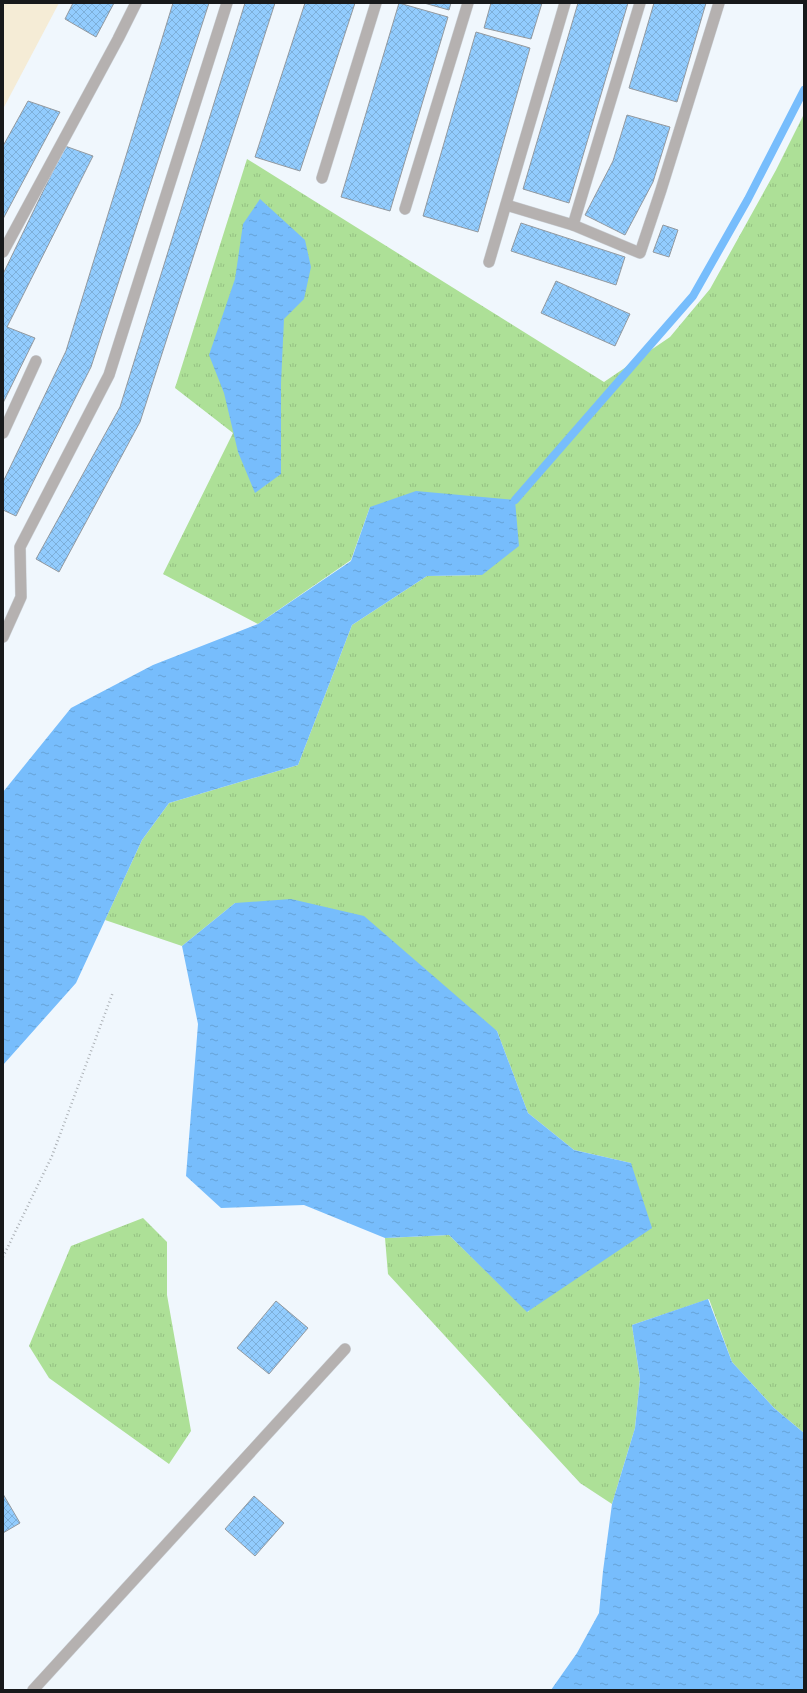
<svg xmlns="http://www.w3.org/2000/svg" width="807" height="1693" font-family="'Roboto Serif',serif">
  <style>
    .medical { fill: #f5ecd6 }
    .grass { fill: url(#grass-tufts) }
    .water { fill: url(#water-ripples) }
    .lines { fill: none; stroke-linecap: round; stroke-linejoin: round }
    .stream { stroke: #77bdfc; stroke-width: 8 }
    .building { fill: url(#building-cross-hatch); stroke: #93999f }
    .lane-casing { stroke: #cdd3d9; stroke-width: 12 }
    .path { stroke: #aaafb4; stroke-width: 2.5; stroke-dasharray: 1 3; stroke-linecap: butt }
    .lane { stroke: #b5b1b0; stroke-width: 11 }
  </style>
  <defs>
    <pattern id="grass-tufts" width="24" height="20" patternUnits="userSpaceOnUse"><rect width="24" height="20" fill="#ade097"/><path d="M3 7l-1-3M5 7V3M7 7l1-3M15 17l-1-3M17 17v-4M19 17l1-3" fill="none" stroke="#94c082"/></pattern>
    <pattern id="water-ripples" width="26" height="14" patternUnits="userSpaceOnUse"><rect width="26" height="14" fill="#77bdfc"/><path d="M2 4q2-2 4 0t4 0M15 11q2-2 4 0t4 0" fill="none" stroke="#66a2d7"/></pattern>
    <pattern id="building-cross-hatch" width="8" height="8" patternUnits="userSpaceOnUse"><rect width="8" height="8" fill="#92ccfe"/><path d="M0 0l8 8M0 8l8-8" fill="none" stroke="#7dafd9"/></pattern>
  </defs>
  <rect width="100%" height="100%" fill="#f0f7fd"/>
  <polygon class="medical" points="3,3 59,3 3,109"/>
  <g class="grass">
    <polygon points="804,114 804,1433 774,1408 732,1362 709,1299 632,1325 640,1379 635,1428 612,1504 580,1483 388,1274 385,1238 449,1235 528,1312 631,1163 574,1150 528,1113 497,1031 235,903 182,946 105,920 142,840 169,803 298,765 352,625 427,576 482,575 370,507 351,560 258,624 163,574 233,433 175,388 247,159 604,382 670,337 710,289 776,170"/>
    <polygon points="143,1218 167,1242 167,1295 191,1431 169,1464 49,1378 29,1346 71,1246"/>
  </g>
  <g class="water">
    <polygon points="260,199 305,240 311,267 304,299 284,319 281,383 281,474 255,493 238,452 224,393 209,355 235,279 243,224"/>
    <polygon points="416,491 515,500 519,546 482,575 427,576 352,625 298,765 169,803 142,840 76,983 3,1065 3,792 71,708 153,665 258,624 351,561 370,507"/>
    <polygon points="291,899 364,916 497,1031 528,1113 574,1150 631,1163 652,1228 527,1312 449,1235 385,1238 304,1205 221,1208 186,1176 198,1024 182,946 235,903"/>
    <polygon points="708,1299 732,1362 774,1408 804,1433 804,1690 551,1690 577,1653 599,1613 603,1571 612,1504 635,1428 640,1379 632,1325"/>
  </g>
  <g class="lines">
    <polyline class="stream" points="515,500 693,296 748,199 804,90"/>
  </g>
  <g class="building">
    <polygon points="73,3 114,3 96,37 65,19"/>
    <polygon points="173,3 209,3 91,367 16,516 3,510 3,482 66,351"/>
    <polygon points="245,3 275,3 140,422 59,572 36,559 120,407"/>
    <polygon points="305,3 355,3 300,171 255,157"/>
    <polygon points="399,3 448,17 390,211 341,197"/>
    <polygon points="424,3 451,3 449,10"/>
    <polygon points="491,3 542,3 531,39 484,28"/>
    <polygon points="578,3 628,3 569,203 523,189"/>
    <polygon points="654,3 706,3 677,102 629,88"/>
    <polygon points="476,32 530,48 478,232 423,216"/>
    <polygon points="28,101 60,112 3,219 3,146"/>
    <polygon points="627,115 670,127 653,182 625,235 585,215 613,161"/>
    <polygon points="65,146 93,156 7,327 35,338 3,403 3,274"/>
    <polygon points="521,223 625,257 616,285 511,251"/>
    <polygon points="663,225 678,230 669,257 653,252"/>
    <polygon points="556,281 630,314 615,346 541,313"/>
    <polygon points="276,1301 308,1328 269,1374 237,1348"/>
    <polygon points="3,1494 20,1523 3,1533"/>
    <polygon points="254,1496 284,1523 255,1556 225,1529"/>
  </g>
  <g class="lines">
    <g class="lane-casing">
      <g id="lane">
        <polyline points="322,178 376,3"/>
        <polyline points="506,205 573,225 640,3"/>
        <polyline points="405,209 468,3"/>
        <polyline points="573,225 640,253 661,190 719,3"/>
        <polyline points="3,252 118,39 136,3"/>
        <polyline points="489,262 565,3"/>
        <polyline points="3,433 36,361"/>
        <polyline points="3,637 21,597 20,547 109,375 227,3"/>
        <polyline points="33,1690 345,1349"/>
      </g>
    </g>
    <polyline class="path" points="3,1257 52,1156 113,992"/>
    <use href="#lane" class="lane"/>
  </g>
  <rect width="807" height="1693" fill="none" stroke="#17191b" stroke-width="8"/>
</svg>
